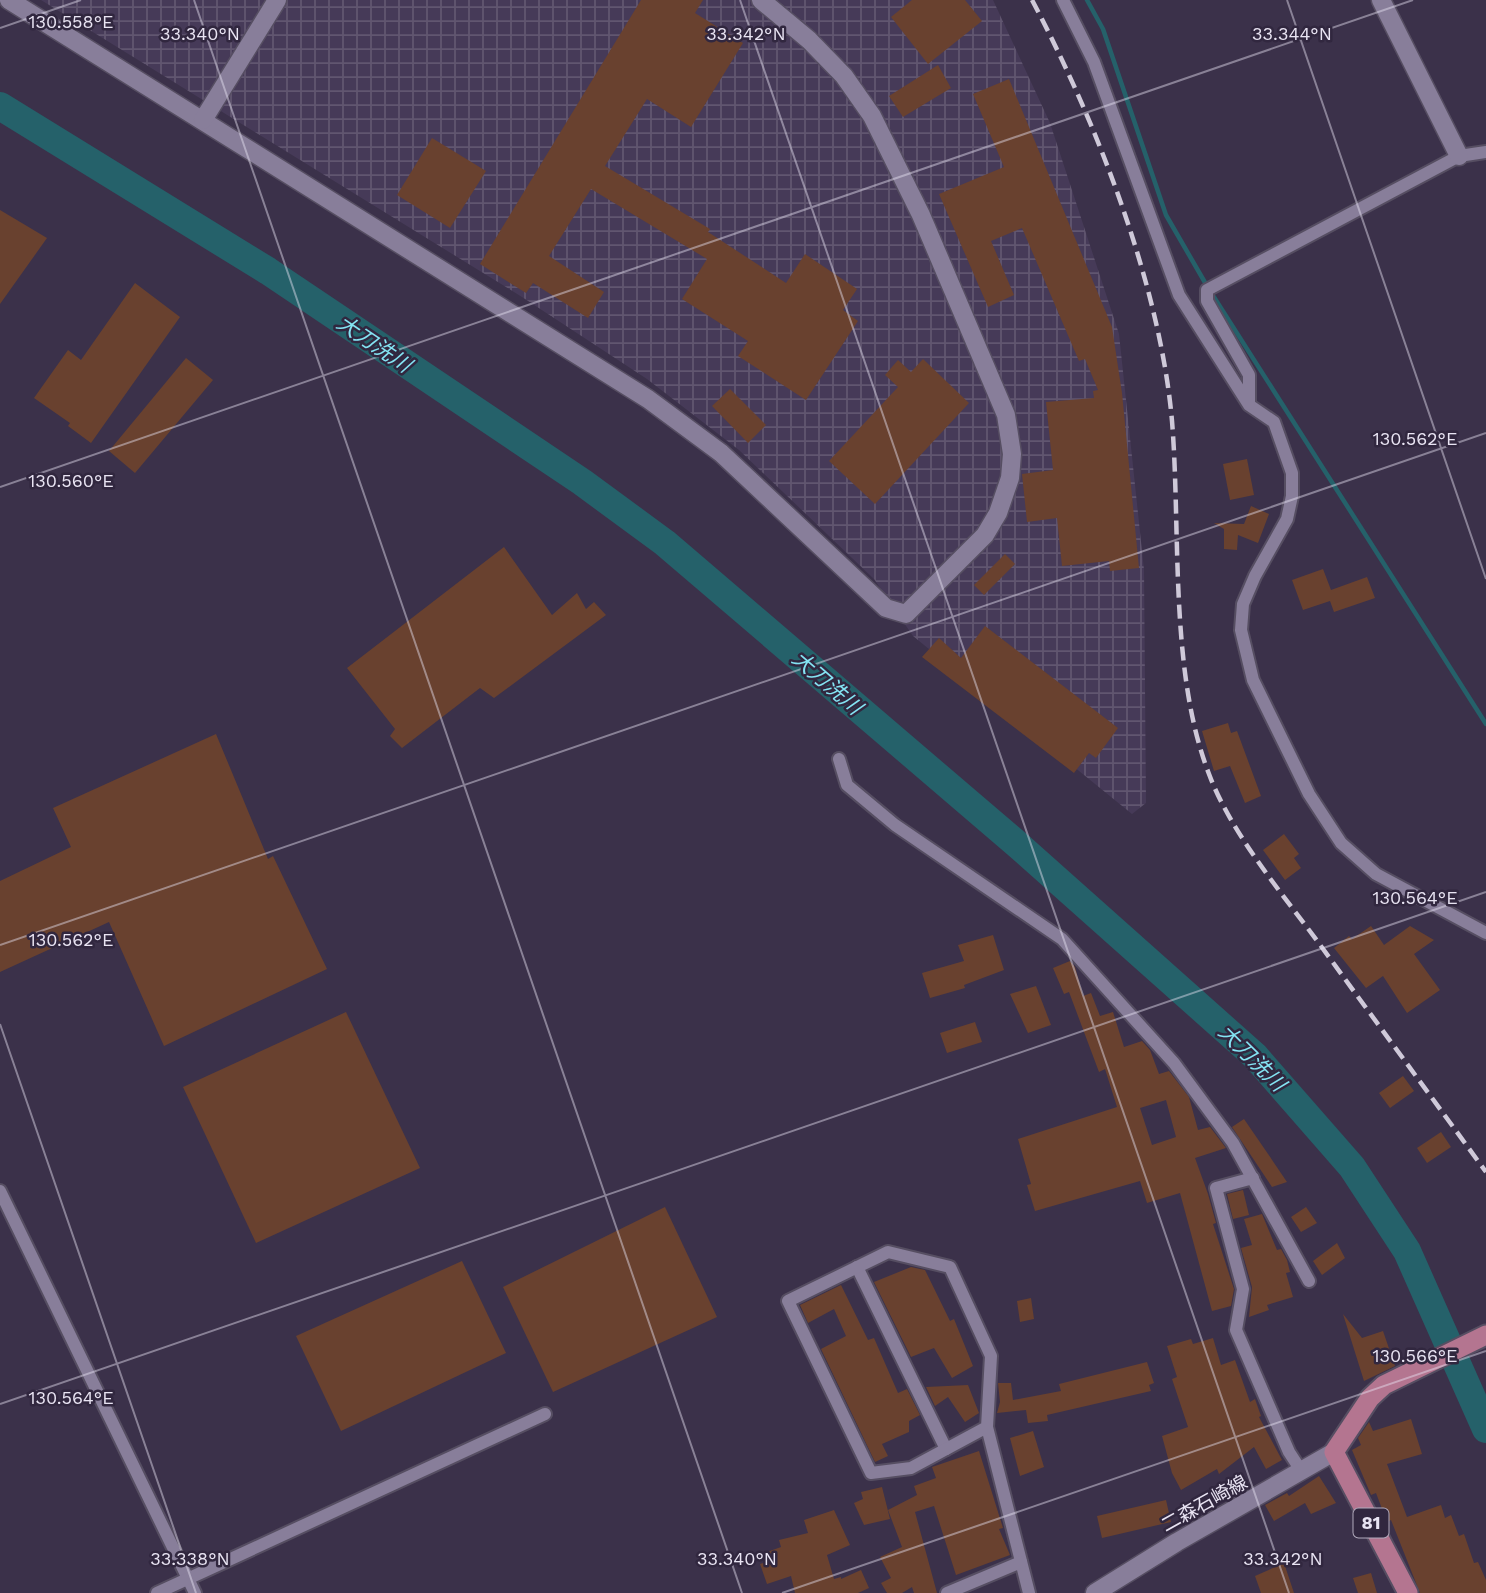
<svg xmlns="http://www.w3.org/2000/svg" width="1486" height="1593" font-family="'Work Sans','Noto Sans JP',sans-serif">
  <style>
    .industrial { fill: url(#industrial-grid) }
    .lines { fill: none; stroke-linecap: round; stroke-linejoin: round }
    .stream { stroke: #25616a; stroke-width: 4.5 }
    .river { stroke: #25616a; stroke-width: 28 }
    .building { fill: #69412f; fill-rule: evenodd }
    .street-casing { stroke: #564e62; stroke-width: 16 }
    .secondary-casing { stroke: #564e62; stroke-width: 21 }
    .primary-casing { stroke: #564e62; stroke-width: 23 }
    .street { stroke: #887e9a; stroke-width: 12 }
    .secondary { stroke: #887e9a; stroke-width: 18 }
    .primary { stroke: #b47590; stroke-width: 19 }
    .rail { stroke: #cfc9d9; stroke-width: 4.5; stroke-dasharray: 14 7; stroke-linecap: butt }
    .ticks { fill: none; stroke: #e9e4f3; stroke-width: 2; stroke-opacity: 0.45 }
    .labels { text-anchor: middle; stroke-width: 5; stroke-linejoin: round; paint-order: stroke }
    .shield { fill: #31273f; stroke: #b2abbd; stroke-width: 2 }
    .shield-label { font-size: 18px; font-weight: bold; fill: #e9e4f3 }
    .street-label { font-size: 19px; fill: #e9e4f3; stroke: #31273f }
    .water-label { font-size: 21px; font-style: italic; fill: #84e4f3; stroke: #31273f }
    .ticks-label { font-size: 18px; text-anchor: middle; fill: #e9e4f3; stroke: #31273f; stroke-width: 5; stroke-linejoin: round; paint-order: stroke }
  </style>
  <defs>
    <pattern id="industrial-grid" width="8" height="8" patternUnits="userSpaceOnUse" patternTransform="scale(1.75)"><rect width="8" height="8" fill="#463a58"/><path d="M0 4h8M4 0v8" fill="none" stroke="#615670"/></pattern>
  </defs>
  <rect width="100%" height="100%" fill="#3b314a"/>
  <polygon class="industrial" points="41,0 993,0 1050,123 1119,334 1144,570 1146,803 1132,814 913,636 874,579 739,450 647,379 522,297"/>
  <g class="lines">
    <g class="stream">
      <polyline points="1087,0 1103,29 1166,215 1207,286"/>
      <polyline points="1212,294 1486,724"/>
    </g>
    <polyline class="river" points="0,106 268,271 582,482 665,543 1018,845 1255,1056 1352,1167 1407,1251 1486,1429"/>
  </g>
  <g class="building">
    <polygon points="641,0 703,0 695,13 743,43 691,127 647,99 605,166 710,229 708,232 786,283 805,254 857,289 843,310 858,321 806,400 738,356 748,341 682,299 707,259 591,189 549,256 604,292 588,318 533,283 526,293 480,264"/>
    <polygon points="912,0 965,0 982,21 928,64 891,17"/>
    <polygon points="938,65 951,88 903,117 889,96"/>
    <polygon points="1009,79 1112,327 1122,393 1139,568 1110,571 1109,561 1062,566 1057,518 1027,522 1022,474 1053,470 1046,402 1094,398 1093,391 1098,390 1085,359 1079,361 1022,228 991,241 1014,295 988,307 939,194 1004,167 973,94"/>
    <polygon points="432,138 486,171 450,228 397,195"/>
    <polygon points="0,210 47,238 0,304"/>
    <polygon points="135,283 180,317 91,443 68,426 70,423 34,398 68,350 81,360"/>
    <polygon points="186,358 213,380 135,473 109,451"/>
    <polygon points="923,359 969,403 875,504 829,461 898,387 885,375 898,360 911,372"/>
    <polygon points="730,389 766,425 748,443 712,406"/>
    <polygon points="1247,459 1254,495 1230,500 1223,464"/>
    <polygon points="1251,506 1269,514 1258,543 1238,535 1237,550 1224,549 1224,529 1214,523 1244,524"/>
    <polygon points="504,547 552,615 577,593 586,609 594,602 606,615 494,698 480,688 402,748 390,736 395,729 347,668"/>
    <polygon points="1005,554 1015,564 984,595 974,585"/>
    <polygon points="1323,569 1331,590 1367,577 1375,598 1334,612 1330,601 1303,610 1292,580"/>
    <polygon points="985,626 1118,728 1096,758 1089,753 1074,773 922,657 939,638 961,658"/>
    <polygon points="1228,723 1231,733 1237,731 1261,796 1245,803 1230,766 1214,771 1202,731"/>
    <polygon points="216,734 268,859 273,856 327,969 164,1046 109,922 0,972 0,881 71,847 53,808"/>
    <polygon points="1284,834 1299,854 1294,858 1301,868 1285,880 1263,850"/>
    <polygon points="1371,926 1384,945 1410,926 1434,940 1414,954 1440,990 1407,1013 1383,976 1366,988 1334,948 1349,936 1352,939"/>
    <polygon points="993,935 1004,970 964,985 965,988 930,998 922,973 964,961 958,945"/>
    <path d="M1070,961L1075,967L1083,996L1091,993L1100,1016L1113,1012L1124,1047L1142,1041L1150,1050L1159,1074L1169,1071L1189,1097L1198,1130L1210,1127L1226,1148L1195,1158L1208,1194L1216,1223L1213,1224L1234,1289L1231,1306L1212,1311L1180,1193L1147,1203L1140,1181L1035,1211L1027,1185L1031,1184L1018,1139L1117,1107L1105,1069L1099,1072L1069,992L1064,994L1053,968ZM1166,1100L1176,1137L1152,1145L1140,1108Z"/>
    <polygon points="1036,986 1051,1025 1028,1033 1010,994"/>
    <polygon points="346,1012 420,1168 256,1243 183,1087"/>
    <polygon points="975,1022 982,1042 947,1053 940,1033"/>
    <polygon points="1403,1076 1414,1091 1390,1108 1379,1093"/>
    <polygon points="1244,1119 1266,1151 1287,1182 1272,1187 1232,1127"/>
    <polygon points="1441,1132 1451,1147 1427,1163 1417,1148"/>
    <polygon points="1243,1190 1249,1215 1233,1219 1227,1194"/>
    <polygon points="665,1207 717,1317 553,1392 503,1287"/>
    <polygon points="1306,1207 1317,1223 1301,1232 1291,1217"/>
    <polygon points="1262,1214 1277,1250 1281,1249 1287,1260 1290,1272 1286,1273 1293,1297 1267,1305 1269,1310 1249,1317 1252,1287 1241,1248 1252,1245 1244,1219"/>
    <polygon points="1337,1243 1345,1258 1322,1275 1313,1261"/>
    <polygon points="462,1261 506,1353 341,1431 296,1336"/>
    <polygon points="911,1267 925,1270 950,1321 954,1319 973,1366 952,1378 934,1348 911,1357 874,1282"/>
    <polygon points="841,1285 868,1340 874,1338 898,1393 907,1389 920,1415 909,1421 909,1432 882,1444 888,1456 875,1462 821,1349 846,1336 834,1309 808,1323 800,1305"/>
    <polygon points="1031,1298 1034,1319 1020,1322 1017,1301"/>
    <polygon points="1343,1314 1362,1338 1383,1331 1395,1366 1364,1381"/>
    <polygon points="1213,1338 1221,1365 1235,1360 1250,1402 1255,1399 1261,1416 1259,1417 1282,1460 1266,1469 1254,1447 1219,1474 1217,1469 1181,1490 1172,1473 1162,1436 1188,1427 1172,1379 1177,1377 1167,1346 1191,1339 1193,1344"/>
    <polygon points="1147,1362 1154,1383 1149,1385 1151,1391 1047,1415 1048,1421 1028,1423 1026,1410 997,1413 1000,1402 998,1383 1011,1383 1013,1400 1061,1391 1059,1384"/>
    <polygon points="968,1385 979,1413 965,1422 948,1397 935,1406 926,1387"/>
    <polygon points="1411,1419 1422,1454 1387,1464 1407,1517 1441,1505 1445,1518 1451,1515 1459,1536 1464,1534 1474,1563 1478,1562 1486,1580 1486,1593 1420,1593 1391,1520 1387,1522 1376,1493 1371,1495 1352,1450 1361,1445 1358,1438 1369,1422 1373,1431"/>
    <polygon points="1033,1431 1044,1467 1020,1476 1010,1438"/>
    <polygon points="979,1451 1003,1528 999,1529 1010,1555 956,1575 934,1506 915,1512 937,1593 914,1593 912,1587 902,1593 887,1593 881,1583 891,1578 880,1557 902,1547 888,1510 917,1495 914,1486 936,1478 932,1467"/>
    <polygon points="1319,1476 1336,1503 1311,1514 1305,1503 1274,1521 1265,1505 1287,1493 1289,1496"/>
    <polygon points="882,1487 890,1519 864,1525 854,1503 863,1499 861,1492"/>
    <polygon points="1166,1500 1171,1522 1102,1538 1097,1516"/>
    <polygon points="834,1510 850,1545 827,1555 834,1579 841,1577 841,1579 861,1570 869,1588 858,1593 795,1593 791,1576 767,1584 760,1564 770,1561 767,1552 781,1547 779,1540 808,1533 804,1520"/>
    <polygon points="1284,1563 1294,1593 1261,1593 1255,1576"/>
    <polygon points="1371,1573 1377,1593 1358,1593 1353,1578"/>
  </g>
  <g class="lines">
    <g class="street-casing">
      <g id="street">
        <polyline points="1063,0 1094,62 1179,295 1249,405 1274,422 1292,473 1292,496 1287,519 1255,576 1243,604 1241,630 1253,680 1309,794 1341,843 1376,874 1486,933"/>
        <polyline points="1249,404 1249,375 1207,301 1207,290 1459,156 1486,152"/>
        <polyline points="839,759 847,785 895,825 1062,939 1174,1063 1233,1143 1309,1281"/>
        <polyline points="1253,1178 1216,1188 1243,1289 1236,1330 1289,1452 1302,1472"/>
        <polyline points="0,1191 195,1593"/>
        <polyline points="857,1267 946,1449"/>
        <polyline points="987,1427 911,1468 871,1473 788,1301 888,1252 950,1267 991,1356 987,1427 1029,1593"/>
        <polyline points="157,1593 545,1414"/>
        <polyline points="947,1593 1021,1562"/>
      </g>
    </g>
    <g class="secondary-casing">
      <g id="secondary">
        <polyline points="9,0 648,399 721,453 886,608 906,614 985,535 998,513 1010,478 1012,454 1006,415 921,215 872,116 844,76 809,40 761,0"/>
        <polyline points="1381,0 1459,156"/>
        <polyline points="203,120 277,0"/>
        <polyline points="1095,1593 1177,1542 1334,1452"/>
      </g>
    </g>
    <g class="primary-casing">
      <polyline id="primary" points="1408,1593 1334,1452 1370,1398 1384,1385 1486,1335"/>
    </g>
    <use href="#street" class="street"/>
    <use href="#secondary" class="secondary"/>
    <use href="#primary" class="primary"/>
    <path class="rail" d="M1032,0C1096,121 1160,284 1172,421C1181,532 1169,671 1209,774C1231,833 1281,892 1318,942C1374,1019 1430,1095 1486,1172"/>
  </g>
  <path class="ticks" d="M194,0L742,1593M740,0L1289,1593M1287,0L1486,579M0,28L81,0M0,487L1413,0M0,945L1486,433M0,1024L196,1593M0,1404L1486,892M782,1593L1486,1351"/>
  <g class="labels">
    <rect class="shield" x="1353.5" y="1508.5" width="35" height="29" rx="5"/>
    <g class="shield-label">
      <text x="1371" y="1529">81</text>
    </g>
    <g class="street-label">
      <text transform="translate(1204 1503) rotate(-29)" y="7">二森石崎線</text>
    </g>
    <g class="water-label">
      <text transform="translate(374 344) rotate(34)" y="7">大刀洗川</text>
      <text transform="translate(827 683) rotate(41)" y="7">大刀洗川</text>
      <text transform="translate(1252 1058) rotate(45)" y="7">大刀洗川</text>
    </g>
  </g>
  <g class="ticks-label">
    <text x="71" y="28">130.558°E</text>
    <text x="200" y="40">33.340°N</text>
    <text x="746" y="40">33.342°N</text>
    <text x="1292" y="40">33.344°N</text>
    <text x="1415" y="445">130.562°E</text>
    <text x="71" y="487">130.560°E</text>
    <text x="1415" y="904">130.564°E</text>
    <text x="71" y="946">130.562°E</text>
    <text x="1415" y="1362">130.566°E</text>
    <text x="71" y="1404">130.564°E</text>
    <text x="190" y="1565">33.338°N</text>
    <text x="737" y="1565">33.340°N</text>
    <text x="1283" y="1565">33.342°N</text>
  </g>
</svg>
